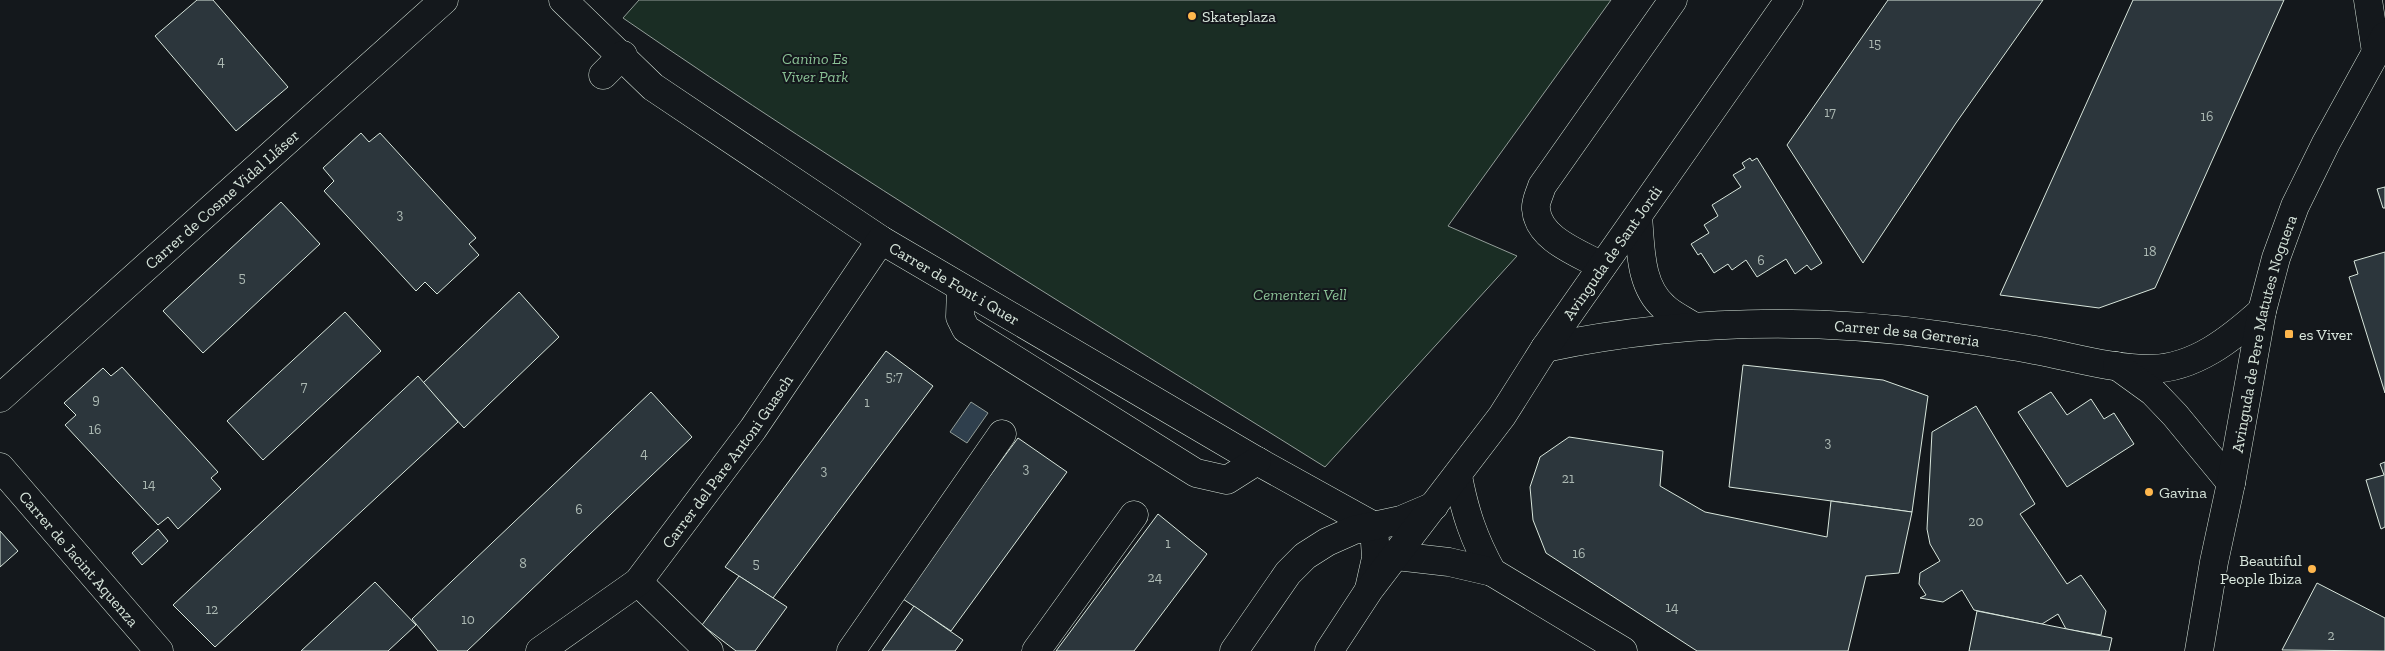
<svg xmlns="http://www.w3.org/2000/svg" width="2385" height="651" font-family="'Zilla Slab',serif">
  <style>
    .green { fill: #1a2d24; stroke: #939e99 }
    .water { fill: #2f3f4d; stroke: #939e99 }
    .building { fill: #2c363c; stroke: #d8e6dc }
    .lines { fill: none; stroke-linecap: round; stroke-linejoin: round }
    .minor-casing { stroke: #d8e6dc; stroke-width: 29 }
    .minor { stroke: #14181c; stroke-width: 28 }
    .poi-dot { fill: #ffb74d; stroke: #14181c; stroke-width: 2 }
    .labels { text-anchor: middle; stroke-width: 4; stroke-linejoin: round; paint-order: stroke }
    .number-label { font-size: 14px; fill: #adbab4 }
    .poi-label { font-size: 16px; fill: #d8e6dc; stroke: #14181c; text-anchor: start }
    .park-label { font-size: 16px; font-style: italic; fill: #8ac095; stroke: #14181c }
    .street-label { font-size: 16px; fill: #d8e6dc; stroke: #14181c }
  </style>
  <rect width="100%" height="100%" fill="#14181c"/>
  <path class="green" d="M639,0H1611L1448,226L1517,256L1325,467C1090,320 852,176 623,18Z"/>
  <polygon class="water" points="971,402 988,413 967,443 950,432"/>
  <g class="building">
    <polygon points="197,0 213,0 288,87 236,131 155,36"/>
    <polygon points="1888,0 2043,0 1956,123 1863,263 1787,145"/>
    <polygon points="2133,0 2284,0 2155,288 2099,308 2000,295"/>
    <polygon points="361,133 369,142 380,133 476,238 469,244 479,255 437,294 425,282 416,291 324,191 334,181 323,168"/>
    <polygon points="1750,158 1752,161 1757,158 1822,263 1811,270 1807,265 1795,274 1786,259 1757,277 1746,260 1732,270 1728,264 1714,273 1701,253 1698,255 1691,244 1709,233 1704,225 1718,216 1712,205 1741,187 1733,175 1745,168 1742,163"/>
    <polygon points="2385,187 2385,208 2383,208 2377,189"/>
    <polygon points="281,202 320,244 203,353 163,311"/>
    <polygon points="2385,252 2385,393 2349,277 2358,274 2354,261"/>
    <polygon points="519,292 559,337 464,428 423,383"/>
    <polygon points="345,312 381,351 263,460 227,421"/>
    <polygon points="886,351 933,386 773,598 725,567"/>
    <polygon points="1743,365 1883,380 1928,396 1912,512 1729,487"/>
    <polygon points="122,367 218,472 211,478 221,489 178,529 168,517 158,525 65,425 76,415 64,403 103,368 111,376"/>
    <polygon points="418,376 458,422 215,647 173,605"/>
    <polygon points="651,392 692,437 467,651 438,651 412,619"/>
    <polygon points="2051,392 2067,415 2091,399 2104,419 2114,413 2134,444 2067,487 2018,412"/>
    <polygon points="1976,406 2035,504 2020,514 2067,584 2081,575 2106,611 2101,635 2066,629 2058,614 2042,624 1974,610 1962,590 1943,602 1920,598 1926,595 1919,584 1920,573 1940,561 1930,544 1927,529 1932,432"/>
    <polygon points="1569,437 1663,451 1660,486 1705,512 1827,537 1831,501 1912,512 1899,573 1866,576 1848,651 1697,651 1546,553 1533,520 1530,487 1540,457"/>
    <polygon points="1018,438 1067,472 951,631 900,597"/>
    <polygon points="2385,462 2385,527 2381,529 2366,480 2384,475 2380,464"/>
    <polygon points="1158,514 1207,554 1134,651 1056,651"/>
    <polygon points="158,529 168,541 142,565 132,553"/>
    <polygon points="0,531 18,551 0,567"/>
    <polygon points="739,576 787,607 755,651 736,651 702,625"/>
    <polygon points="375,582 416,625 388,651 301,651"/>
    <polygon points="2317,583 2385,618 2385,651 2282,650"/>
    <polygon points="914,606 963,640 955,651 882,651"/>
    <polygon points="1977,611 2112,638 2109,651 1969,651"/>
  </g>
  <g class="lines">
    <g class="minor-casing">
      <g id="minor">
        <path id="s1" d="M563,0L653,87L881,240L1257,461L1374,526"/>
        <polyline points="2368,0 2376,52"/>
        <polyline points="603,75 623,55"/>
        <path d="M1638,217C1641,247 1639,285 1664,307C1672,315 1684,320 1693,326"/>
        <path d="M1602,266C1579,253 1538,239 1536,209C1535,202 1540,193 1542,186L1673,0"/>
        <polyline points="961,288 960,317 966,329 1196,473 1227,480 1257,461"/>
        <path id="s2" d="M1545,348C1678,320 1813,317 1946,336C1981,341 2016,346 2050,353C2083,360 2117,369 2151,369C2195,368 2231,339 2262,311"/>
        <polyline points="2117,366 2153,392 2175,415 2231,483"/>
        <path id="s3" d="M0,398L444,0"/>
        <path id="s4" d="M0,467L159,651"/>
        <path d="M1458,476C1465,513 1474,539 1492,572"/>
        <polyline points="1396,556 1449,562 1492,572 1623,651"/>
        <polyline points="638,582 709,651"/>
        <polyline points="1369,589 1376,558 1374,526"/>
        <path id="s5" d="M540,651L638,582L753,429L881,240"/>
        <polyline points="851,651 1002,434"/>
        <polyline points="1036,651 1134,515"/>
        <polyline points="1234,651 1288,573 1305,556 1327,542 1354,530 1401,520 1434,506"/>
        <path id="s6" d="M1329,651L1369,590L1502,416L1545,348L1789,0"/>
        <path id="s7" d="M2199,651L2214,562L2231,483L2262,311L2276,258L2295,206L2326,143L2385,36"/>
      </g>
    </g>
    <use href="#minor" class="minor"/>
  </g>
  <g class="poi-dot">
    <circle cx="1192" cy="16" r="5"/>
    <rect x="2284" y="329" width="10" height="10" rx="2.5"/>
    <circle cx="2149" cy="492" r="5"/>
    <circle cx="2312" cy="569" r="5"/>
  </g>
  <g class="labels">
    <g class="number-label">
      <text x="1875" y="48">15</text>
      <text x="221" y="66">4</text>
      <text x="1830" y="117">17</text>
      <text x="2207" y="121">16</text>
      <text x="400" y="219">3</text>
      <text x="2150" y="256">18</text>
      <text x="1761" y="265">6</text>
      <text x="242" y="282">5</text>
      <text x="894" y="381">5;7</text>
      <text x="304" y="391">7</text>
      <text x="96" y="404">9</text>
      <text x="867" y="407">1</text>
      <text x="95" y="434">16</text>
      <text x="1828" y="447">3</text>
      <text x="644" y="458">4</text>
      <text x="1026" y="473">3</text>
      <text x="824" y="475">3</text>
      <text x="1568" y="483">21</text>
      <text x="149" y="489">14</text>
      <text x="579" y="514">6</text>
      <text x="1976" y="526">20</text>
      <text x="1168" y="548">1</text>
      <text x="1579" y="558">16</text>
      <text x="523" y="568">8</text>
      <text x="756" y="568">5</text>
      <text x="1155" y="582">24</text>
      <text x="1672" y="612">14</text>
      <text x="212" y="614">12</text>
      <text x="468" y="624">10</text>
      <text x="2331" y="640">2</text>
    </g>
    <g class="poi-label">
      <text x="1202" y="22">Skateplaza</text>
      <text x="2299" y="340">es Viver</text>
      <text x="2159" y="498">Gavina</text>
      <text x="2302" y="566" text-anchor="end">Beautiful<tspan x="2302" dy="18">People Ibiza</tspan></text>
    </g>
    <g class="park-label">
      <text x="815" y="64">Canino Es<tspan x="815" dy="18">Viver Park</tspan></text>
      <text x="1300" y="300">Cementeri Vell</text>
    </g>
    <g class="street-label">
      <text dy="6" stroke="none"><textPath href="#s3" startOffset="298">Carrer de Cosme Vidal Lláser</textPath></text>
      <text dy="6" stroke="none"><textPath href="#s6" startOffset="489">Avinguda de Sant Jordi</textPath></text>
      <text dy="6" stroke="none"><textPath href="#s1" startOffset="485">Carrer de Font i Quer</textPath></text>
      <text dy="6" stroke="none"><textPath href="#s2" startOffset="364">Carrer de sa Gerreria</textPath></text>
      <text dy="6" stroke="none"><textPath href="#s7" startOffset="324">Avinguda de Pere Matutes Noguera</textPath></text>
      <text dy="6" stroke="none"><textPath href="#s5" startOffset="270">Carrer del Pare Antoni Guasch</textPath></text>
      <text dy="6" stroke="none"><textPath href="#s4" startOffset="121">Carrer de Jacint Aquenza</textPath></text>
    </g>
  </g>
</svg>
